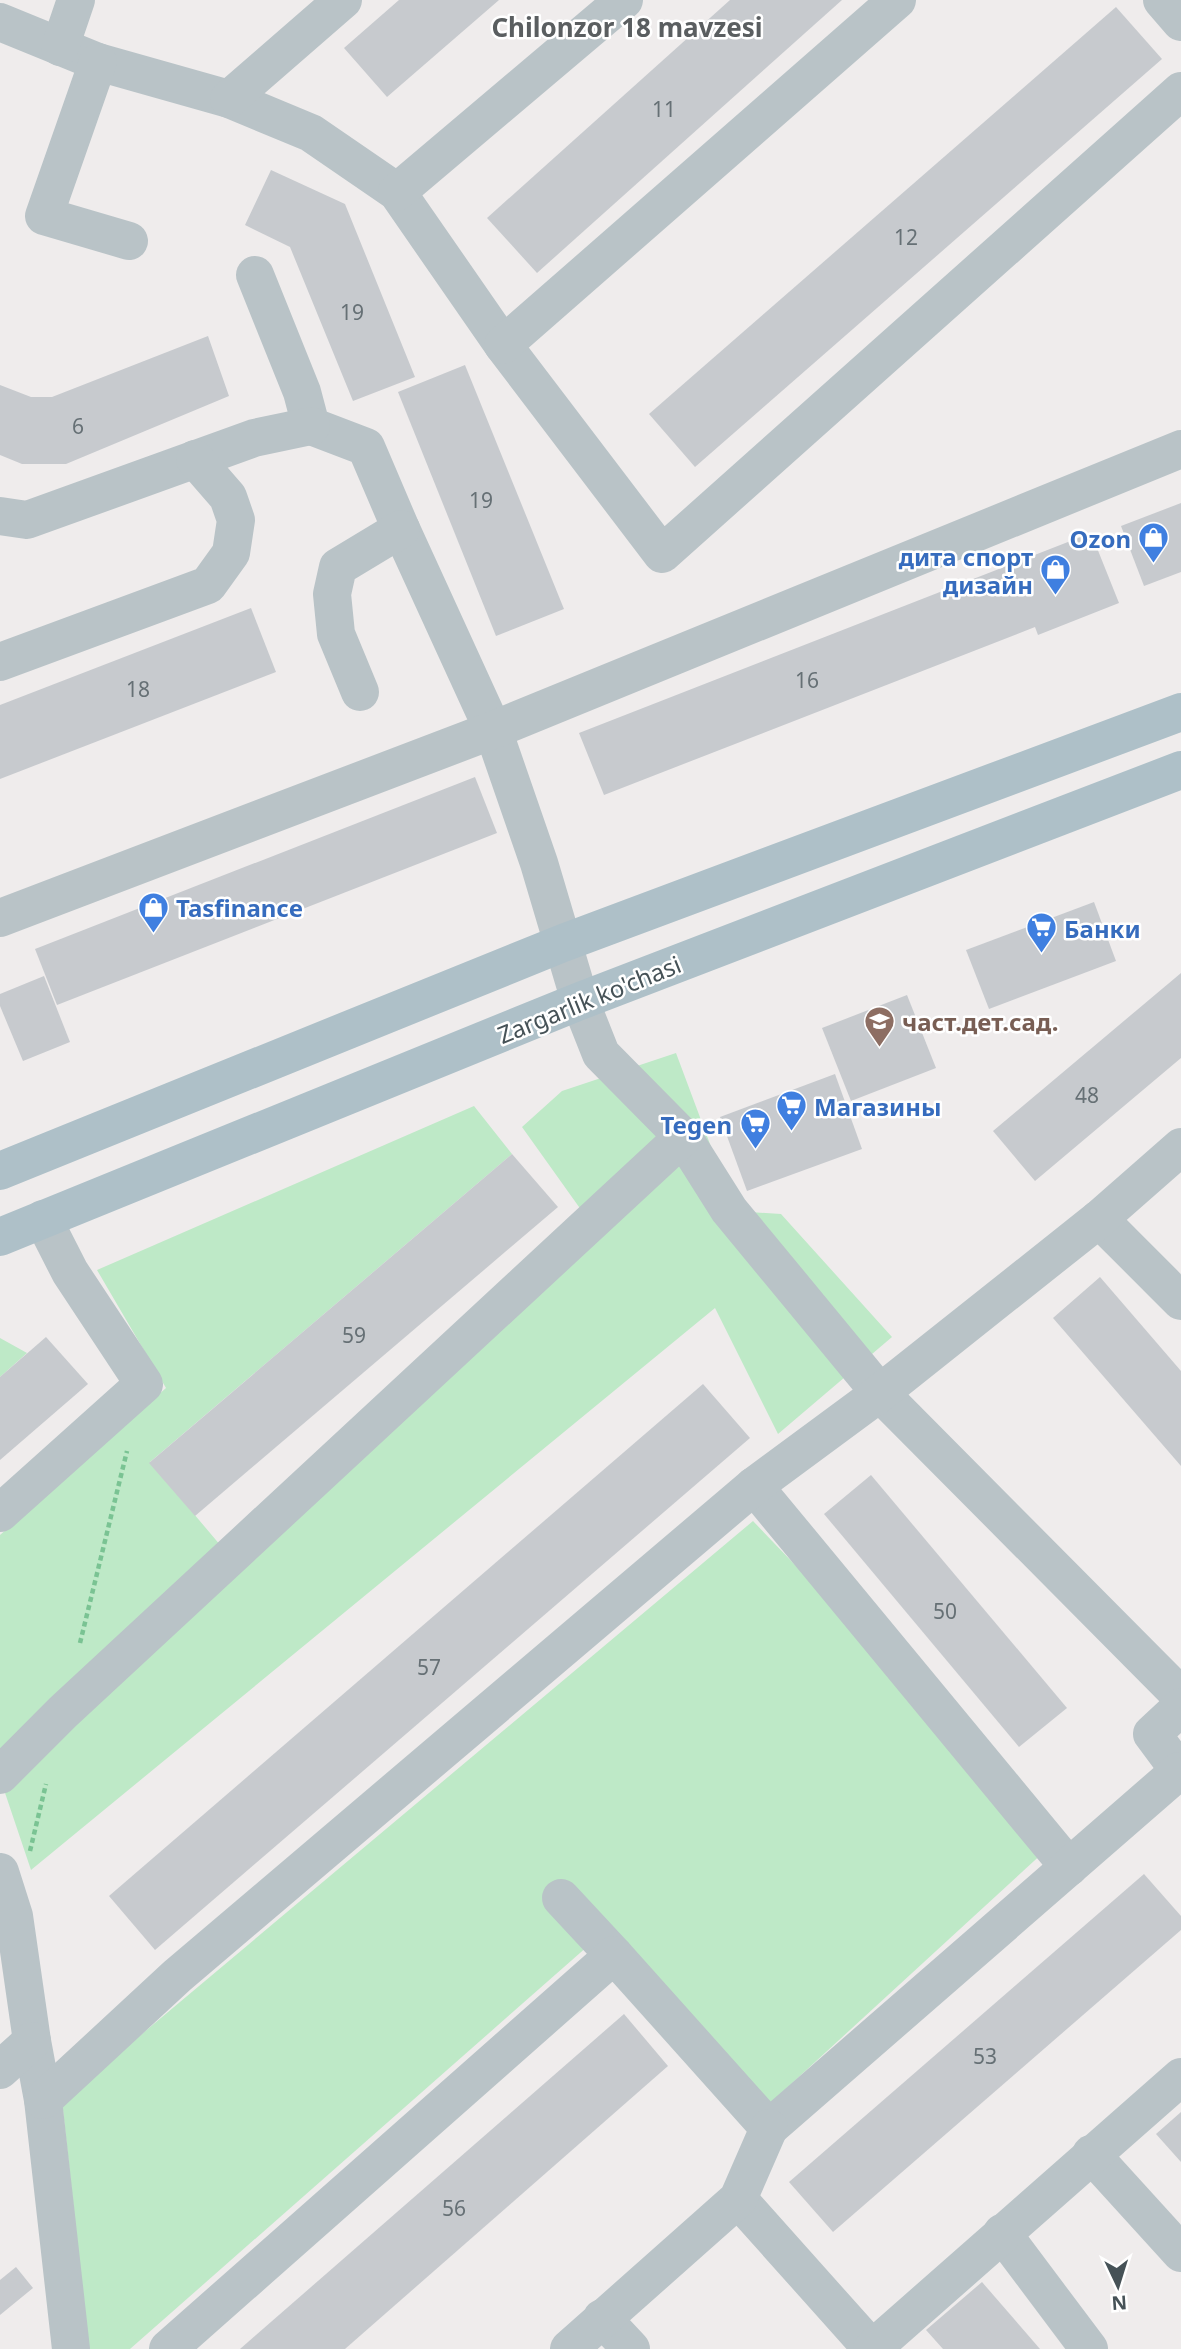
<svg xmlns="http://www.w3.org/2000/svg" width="1181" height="2349" font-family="'Noto Sans',sans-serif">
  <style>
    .green { fill: #bee9c7 }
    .building { fill: #c7cace }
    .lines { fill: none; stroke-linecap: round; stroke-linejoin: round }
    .path { stroke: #7ac393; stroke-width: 4.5; stroke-dasharray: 5 3.5; stroke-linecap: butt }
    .minor { stroke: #b9c3c7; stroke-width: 38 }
    .major { stroke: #aec0c8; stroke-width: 38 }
    .labels { text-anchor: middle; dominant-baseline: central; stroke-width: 5; stroke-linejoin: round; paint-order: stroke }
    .number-label { font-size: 21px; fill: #667075 }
    .shop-label { font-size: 24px; font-weight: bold; fill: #366cbe; stroke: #fff; text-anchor: end }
    .street-label { font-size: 24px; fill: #465257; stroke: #fff }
    .education-label { font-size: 24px; font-weight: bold; fill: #785e54; stroke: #fff; text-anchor: start }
    .neighbourhood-label { font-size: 26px; font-weight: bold; fill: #5a5e60; stroke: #fff }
  </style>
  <rect width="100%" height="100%" fill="#efecec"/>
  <g class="green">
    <polygon points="676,1053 735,1211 781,1214 892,1337 778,1434 715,1308 31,1870 0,1778 0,1535 166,1388 97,1270 474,1106 512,1154 150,1462 221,1546 594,1228 522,1127 562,1091"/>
    <polygon points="0,1338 27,1353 0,1377"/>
    <polygon points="753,1521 1058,1839 765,2108 605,1931 130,2349 89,2349 62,2101"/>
  </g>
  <g class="building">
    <polygon points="399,0 499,0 387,97 344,48"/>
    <polygon points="730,0 842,0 537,273 487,218"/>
    <polygon points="1116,7 1162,59 695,467 649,414"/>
    <polygon points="271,170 345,204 415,377 353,401 290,247 245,225"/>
    <polygon points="208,336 229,396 66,464 22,464 0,455 0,385 31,397 52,397"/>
    <polygon points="465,365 564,609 496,636 398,392"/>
    <polygon points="1181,503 1181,572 1144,586 1121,526"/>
    <polygon points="1091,533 1119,603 1038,635 1035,627 604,795 579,733"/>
    <polygon points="251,608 276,672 0,779 0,705"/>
    <polygon points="475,777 497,833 57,1005 35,949"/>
    <polygon points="1094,902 1116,961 989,1009 966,950"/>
    <polygon points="1181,973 1181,1058 1035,1181 993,1131"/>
    <polygon points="44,976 70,1042 23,1061 0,1006 0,994"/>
    <polygon points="907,995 936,1068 851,1101 822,1028"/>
    <polygon points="835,1074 862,1149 747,1191 720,1117"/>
    <polygon points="512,1154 558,1207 195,1516 149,1463"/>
    <polygon points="1100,1277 1181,1371 1181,1466 1053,1318"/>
    <polygon points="46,1337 88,1384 0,1460 0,1377"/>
    <polygon points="703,1384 750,1438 155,1950 109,1896"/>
    <polygon points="871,1475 1067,1708 1019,1747 824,1514"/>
    <polygon points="1144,1874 1181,1916 1181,1930 833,2232 789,2182"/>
    <polygon points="624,2014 668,2066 345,2349 240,2349"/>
    <polygon points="1181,2112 1181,2162 1156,2134"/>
    <polygon points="16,2267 33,2288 0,2315 0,2280"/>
    <polygon points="982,2282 1040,2349 943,2349 926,2330"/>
  </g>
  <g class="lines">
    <g class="path">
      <polyline points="80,1643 127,1451"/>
      <polyline points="30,1851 46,1784"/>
    </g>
    <g class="minor">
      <polyline points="1162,0 1181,22"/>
      <polyline points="0,22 98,62 229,99 311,133 397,192 503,345 662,554 1181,91"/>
      <polyline points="60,47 76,0"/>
      <polyline points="98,62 44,216 129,241"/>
      <polyline points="229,99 343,0"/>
      <polyline points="397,192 624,0"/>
      <polyline points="255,275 302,392 311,426 366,447 401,529 493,730 539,863 580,1001 601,1054 683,1137 729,1210 880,1393 1181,1696"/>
      <polyline points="503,345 897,0"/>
      <polyline points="0,516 27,520 254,438 311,426"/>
      <polyline points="0,662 208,585 231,553 236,520 228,497 195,459"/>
      <polyline points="360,692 336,634 332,594 338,567 401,529"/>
      <polyline points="0,918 493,730 1181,449"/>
      <polyline points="1099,1219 1181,1301"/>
      <polyline points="754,1486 1069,1867"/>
      <polyline points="0,1513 144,1384 70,1272 43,1219"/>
      <polyline points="1181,1707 1152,1734 1181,1773"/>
      <polyline points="0,1775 63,1712 683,1137"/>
      <polyline points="0,1872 14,1916 32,2041 43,2100 71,2349"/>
      <polyline points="561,1898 614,1955"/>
      <polyline points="0,2070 32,2041"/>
      <polyline points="43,2100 177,1976 754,1486 880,1393 1099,1219 1181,1147"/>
      <polyline points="1091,2154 1181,2253"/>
      <polyline points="738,2199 872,2349"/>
      <polyline points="1002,2233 1089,2349"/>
      <polyline points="602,2318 631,2349"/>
      <polyline points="168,2349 614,1955 769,2128 1179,1771"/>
      <polyline points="569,2349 738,2199 769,2128"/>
      <polyline points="872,2349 1181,2077"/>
    </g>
    <g class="major">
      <polyline points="0,1171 563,943 1181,712"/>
      <polyline points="0,1237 580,1001 1181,770"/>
    </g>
  </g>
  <defs>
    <symbol id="shop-pin" viewBox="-11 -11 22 30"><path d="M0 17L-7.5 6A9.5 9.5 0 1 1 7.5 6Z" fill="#3f7fe0" stroke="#fff"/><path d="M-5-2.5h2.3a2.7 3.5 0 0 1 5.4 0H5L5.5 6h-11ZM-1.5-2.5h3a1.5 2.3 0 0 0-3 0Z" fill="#fff"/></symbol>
    <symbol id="supermarket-pin" viewBox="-11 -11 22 30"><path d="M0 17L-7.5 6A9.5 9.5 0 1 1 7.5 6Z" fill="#3f7fe0" stroke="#fff"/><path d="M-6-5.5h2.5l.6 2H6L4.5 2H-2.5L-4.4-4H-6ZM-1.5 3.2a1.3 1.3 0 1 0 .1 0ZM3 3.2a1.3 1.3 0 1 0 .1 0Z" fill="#fff"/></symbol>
    <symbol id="school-pin" viewBox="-11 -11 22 30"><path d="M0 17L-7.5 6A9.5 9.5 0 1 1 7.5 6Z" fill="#8d6e63" stroke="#fff"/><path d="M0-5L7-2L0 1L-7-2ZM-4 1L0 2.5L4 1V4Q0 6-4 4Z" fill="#fff"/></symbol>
  </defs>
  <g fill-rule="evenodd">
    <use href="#shop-pin" x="1136" y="520" width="35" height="47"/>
    <use href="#shop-pin" x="1038" y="552" width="35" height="47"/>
    <use href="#shop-pin" x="136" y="890" width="35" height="47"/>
    <use href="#supermarket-pin" x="1024" y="910" width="35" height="47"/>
    <use href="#school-pin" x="862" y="1004" width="35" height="47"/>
    <use href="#supermarket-pin" x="774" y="1088" width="35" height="47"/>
    <use href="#supermarket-pin" x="738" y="1106" width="35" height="47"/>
  </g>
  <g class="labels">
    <g class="number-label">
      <text x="664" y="109">11</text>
      <text x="906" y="237">12</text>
      <text x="352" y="312">19</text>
      <text x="78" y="426">6</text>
      <text x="481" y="500">19</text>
      <text x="807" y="680">16</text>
      <text x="138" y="689">18</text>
      <text x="1087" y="1095">48</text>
      <text x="354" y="1335">59</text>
      <text x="945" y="1611">50</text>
      <text x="429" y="1667">57</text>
      <text x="985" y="2056">53</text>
      <text x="454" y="2208">56</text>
    </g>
    <g class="shop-label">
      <text x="1131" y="538">Ozon</text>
      <text x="1033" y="556">дита спорт<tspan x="1033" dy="28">дизайн</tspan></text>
      <text x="176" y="907" text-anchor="start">Tasfinance</text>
      <text x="1064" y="928" text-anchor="start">Банки</text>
      <text x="814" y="1106" text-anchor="start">Магазины</text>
      <text x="732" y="1124">Tegen</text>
    </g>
    <g class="street-label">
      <text transform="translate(589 999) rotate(-22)">Zargarlik ko'chasi</text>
    </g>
    <g class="education-label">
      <text x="902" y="1021">част.дет.сад.</text>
    </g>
    <g class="neighbourhood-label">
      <text x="627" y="27">Chilonzor 18 mavzesi</text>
    </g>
  </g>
  <g transform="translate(1118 2286) rotate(176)" stroke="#ffffff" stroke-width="5" paint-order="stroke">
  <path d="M0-5L12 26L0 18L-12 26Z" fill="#465257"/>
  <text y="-10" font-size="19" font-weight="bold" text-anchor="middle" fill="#465257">N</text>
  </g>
</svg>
